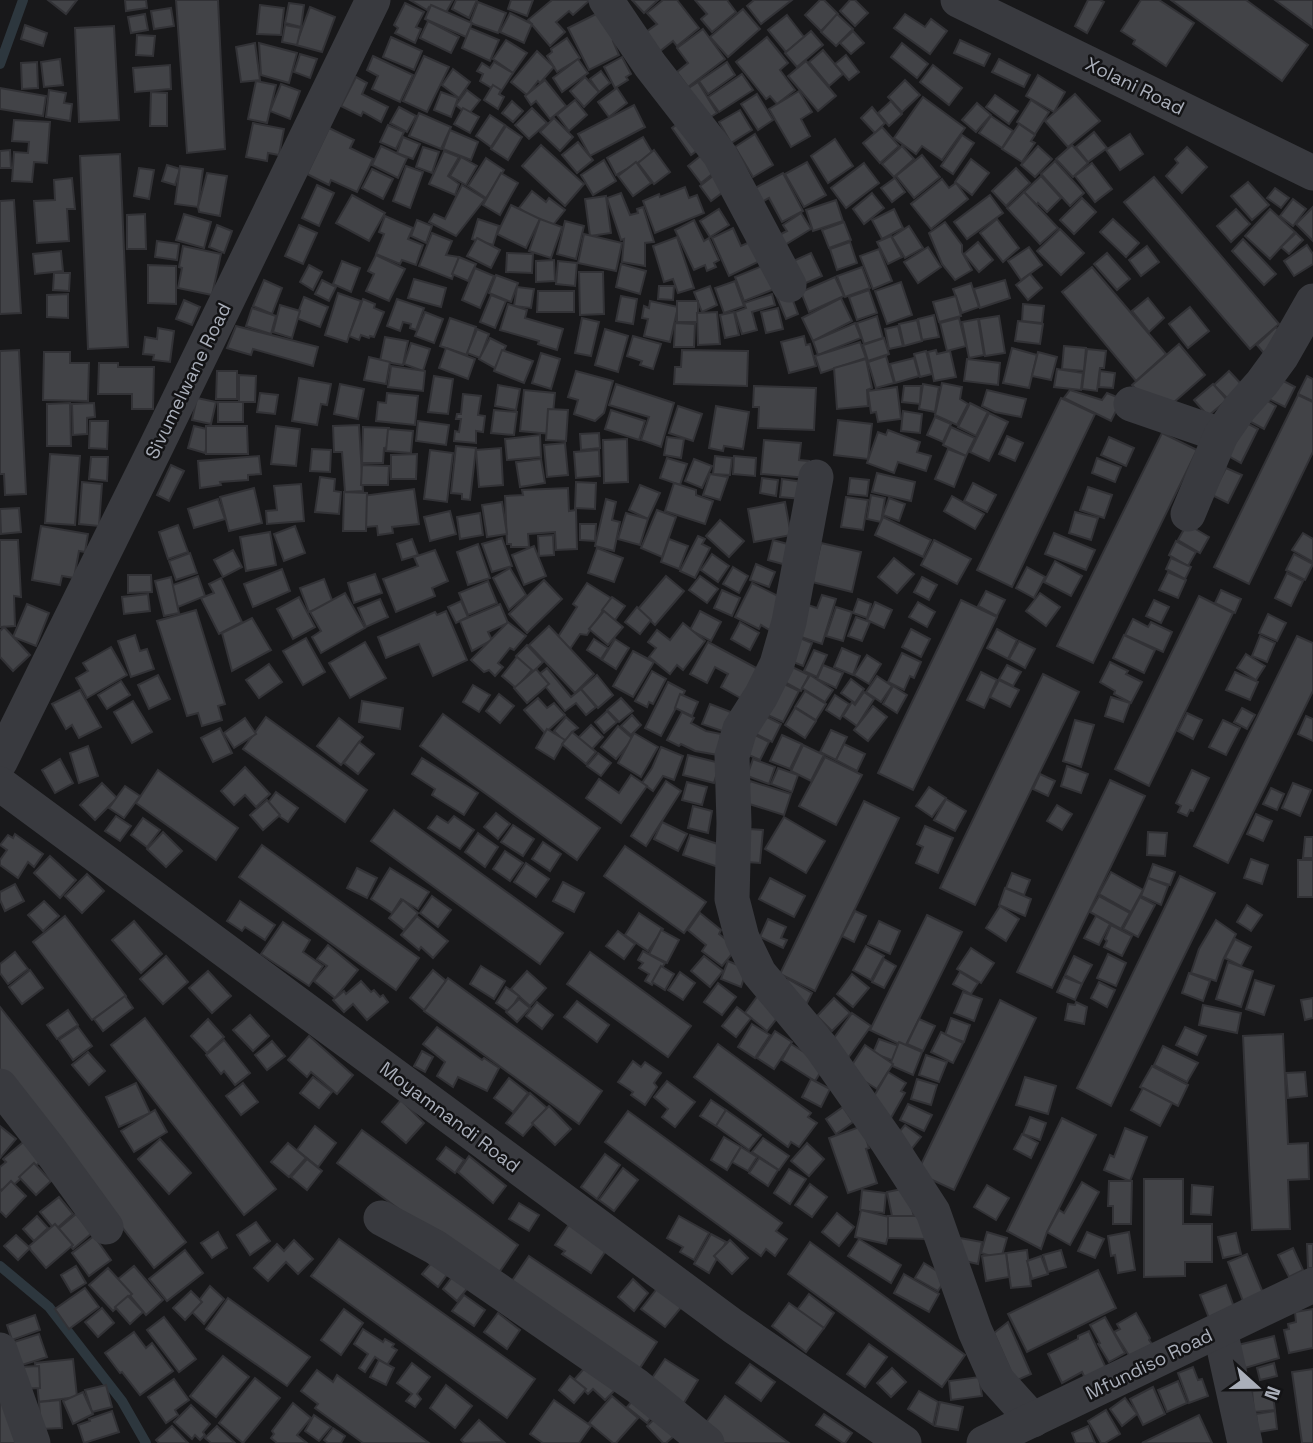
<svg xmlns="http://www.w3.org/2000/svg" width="1313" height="1443" font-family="'Space Grotesk',sans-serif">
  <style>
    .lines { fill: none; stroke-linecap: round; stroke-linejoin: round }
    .stream { stroke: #2d373e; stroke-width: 10 }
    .building { fill: #424347; stroke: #323236; stroke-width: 2 }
    .minor { stroke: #393a3f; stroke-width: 35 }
    .labels { text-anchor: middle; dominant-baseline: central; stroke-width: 5; stroke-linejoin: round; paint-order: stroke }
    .street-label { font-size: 19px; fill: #aaafba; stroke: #131315 }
  </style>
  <rect width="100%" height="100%" fill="#18181a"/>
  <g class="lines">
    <g class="stream">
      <polyline points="0,64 23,0"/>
      <polyline points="0,1266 49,1307 122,1401 146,1443"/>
    </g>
  </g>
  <g class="building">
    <polygon points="48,0 77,0 66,14"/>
    <polygon points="125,0 146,0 147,8 126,11"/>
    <polygon points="176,0 218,0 225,149 187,153"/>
    <polygon points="410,0 453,0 444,16 429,7 427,10"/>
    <polygon points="456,0 477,0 469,18 452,9"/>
    <polygon points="511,0 533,0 527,16 508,9"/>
    <polygon points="552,0 590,0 573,15 569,11 556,22 565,32 550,46 528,20"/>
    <polygon points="632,0 658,0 644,13"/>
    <polygon points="663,0 677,0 699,28 677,46 673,41 654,56 639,37 657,24 647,13"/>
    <polygon points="695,0 727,0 736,12 712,32 701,19 707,14"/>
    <polygon points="754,0 792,0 761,24 747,6"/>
    <polygon points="820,0 824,0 838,14 821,31 805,15"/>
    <polygon points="850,0 855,0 868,13 855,26 840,11"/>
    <polygon points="1088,0 1100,0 1104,2 1087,33 1075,26"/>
    <polygon points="1141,0 1159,0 1194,23 1166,66 1133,44 1135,40 1121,31"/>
    <polygon points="1171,0 1246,0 1308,45 1282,81"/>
    <polygon points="1275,0 1313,0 1313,28"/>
    <polygon points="478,2 506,13 498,33 470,23"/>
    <polygon points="289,3 304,5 301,27 285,23"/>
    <polygon points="405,3 424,12 416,27 421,29 415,43 395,33 398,28 394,25"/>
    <polygon points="260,5 284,8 281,35 257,34"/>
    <polygon points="431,5 472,23 466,37 425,19"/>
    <polygon points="310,7 335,17 322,52 296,45"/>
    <polygon points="171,8 174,26 154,29 151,11"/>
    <polygon points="743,9 760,29 728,57 710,37"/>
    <polygon points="510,13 532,24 524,43 500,32"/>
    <polygon points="598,13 618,39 613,41 619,55 589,70 568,28"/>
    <polygon points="145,14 148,30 131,33 128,17"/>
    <polygon points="837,14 853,29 836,46 821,32"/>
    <polygon points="905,14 925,27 931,19 947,31 930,54 894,28"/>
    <polygon points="787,15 804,37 786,52 768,30"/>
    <polygon points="428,21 459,37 451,53 420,38"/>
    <polygon points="25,25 47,33 43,46 21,39"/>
    <polygon points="285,25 301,28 297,45 282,42"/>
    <polygon points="114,26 119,120 79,122 75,28"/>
    <polygon points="470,28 499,40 490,61 462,48"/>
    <polygon points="703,29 725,59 688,87 677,72 688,63 677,48"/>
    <polygon points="811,31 823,45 797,67 785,53"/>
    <polygon points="853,31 864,43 851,54 840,43"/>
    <polygon points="137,35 155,36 153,56 136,55"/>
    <polygon points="391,37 422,51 414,70 383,57"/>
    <polygon points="767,37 788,63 780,70 795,90 777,104 770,96 766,99 736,62"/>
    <polygon points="567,38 580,58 557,72 547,56 552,52 551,49"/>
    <polygon points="506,40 527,53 513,73 493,59"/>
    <polygon points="960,40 990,54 984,66 954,53"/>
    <polygon points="255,43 260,80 241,82 236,47"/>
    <polygon points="259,43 297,53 289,83 261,75"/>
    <polygon points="902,43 928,64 917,78 891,57"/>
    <polygon points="823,50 843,74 829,86 809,62"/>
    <polygon points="537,51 554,67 540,83 538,81 527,95 511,82"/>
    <polygon points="300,54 317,59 310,78 294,72"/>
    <polygon points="846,55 859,72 849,80 835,64"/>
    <polygon points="373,56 413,75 400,102 372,89 378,76 367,70"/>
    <polygon points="424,56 449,67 427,112 403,101"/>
    <polygon points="622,57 631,74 626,77 628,80 615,88 604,67"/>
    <polygon points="60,59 63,85 44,87 41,62"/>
    <polygon points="578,59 588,73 562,92 553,78"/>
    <polygon points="999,59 1030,75 1024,87 992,72"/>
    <polygon points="806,61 836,96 818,111 788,76"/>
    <polygon points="37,62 38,88 22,89 21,63"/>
    <polygon points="494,62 513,73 500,93 480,81 483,74 477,71 482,63 490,68"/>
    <polygon points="727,62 735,75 708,94 699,81"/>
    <polygon points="170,65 171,89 135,92 133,68"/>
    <polygon points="933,65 962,88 949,105 920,82"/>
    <polygon points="453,69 470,82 459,98 442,85"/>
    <polygon points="601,71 610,83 599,92 590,79"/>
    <polygon points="742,74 753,90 719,112 708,97"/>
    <polygon points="1038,75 1065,92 1054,112 1026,96"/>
    <polygon points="356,77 367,83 362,94 388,107 381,122 363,112 361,116 341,106"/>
    <polygon points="585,77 599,92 584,107 570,91"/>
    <polygon points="545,80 566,106 550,119 536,101 531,105 525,96"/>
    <polygon points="905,80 920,95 902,112 888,97"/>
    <polygon points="256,81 276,85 267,123 248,119"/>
    <polygon points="698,82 717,113 704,121 684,91"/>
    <polygon points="281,84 300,91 290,119 270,111"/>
    <polygon points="493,85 501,90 499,94 504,97 498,109 484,100"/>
    <polygon points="0,88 46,96 43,116 0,109"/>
    <polygon points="617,88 627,103 609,117 598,102"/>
    <polygon points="49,90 66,93 64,103 72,104 70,121 46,117"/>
    <polygon points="467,90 480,100 468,115 456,105"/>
    <polygon points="799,91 812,112 801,119 810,136 791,147 769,109"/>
    <polygon points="151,92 167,93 167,126 150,126"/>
    <polygon points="441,92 458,98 451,117 434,110"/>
    <polygon points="757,94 773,120 758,130 741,104"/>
    <polygon points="1075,94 1100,121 1068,147 1045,121"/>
    <polygon points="995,95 1018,111 1009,124 986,107"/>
    <polygon points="923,97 965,128 942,160 922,146 916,154 894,138"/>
    <polygon points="575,100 587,115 569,131 557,115"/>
    <polygon points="1031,100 1049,112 1035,134 1017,122"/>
    <polygon points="512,101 523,111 513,122 502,113"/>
    <polygon points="891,101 902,114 889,126 878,113"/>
    <polygon points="977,103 991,115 976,132 962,120"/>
    <polygon points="634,105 645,127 590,156 578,134"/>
    <polygon points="399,107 416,116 407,132 390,123"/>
    <polygon points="872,107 885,123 875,133 861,118"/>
    <polygon points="463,108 479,117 470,133 454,124"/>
    <polygon points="532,108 547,123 529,139 515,125"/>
    <polygon points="740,110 752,130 731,143 719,122"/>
    <polygon points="419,113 451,127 441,149 409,136"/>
    <polygon points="490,115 505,125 491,147 476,136"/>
    <polygon points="991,116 1013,131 1002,148 979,133"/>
    <polygon points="554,118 573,137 560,151 540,132"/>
    <polygon points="14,120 50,122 47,163 34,162 32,182 12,181 14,152 28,153 29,142 12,141"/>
    <polygon points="683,120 702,147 691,155 672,128"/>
    <polygon points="253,123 284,129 279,155 268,153 267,161 246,157"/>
    <polygon points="1019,124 1035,135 1031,141 1035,143 1022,162 1002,149"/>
    <polygon points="388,125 404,132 396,149 380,142"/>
    <polygon points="506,126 522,137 508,160 491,149"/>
    <polygon points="882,127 899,146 880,163 863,143"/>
    <polygon points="329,128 354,140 350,148 373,159 357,192 331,180 329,185 307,174"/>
    <polygon points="450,130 478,142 471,160 443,149"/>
    <polygon points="1094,132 1107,148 1088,162 1076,147"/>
    <polygon points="755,134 773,165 753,177 735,147"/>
    <polygon points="1130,134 1143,154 1120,170 1106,150"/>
    <polygon points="962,135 974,143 953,174 941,166"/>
    <polygon points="403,137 420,144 413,159 397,153"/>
    <polygon points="643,137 653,154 616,175 607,158"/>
    <polygon points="835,139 853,166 828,183 811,156"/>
    <polygon points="578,142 593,160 577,173 562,155"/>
    <polygon points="541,145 584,184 565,206 522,166"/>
    <polygon points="1072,145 1088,163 1073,177 1056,159"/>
    <polygon points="381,146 407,158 398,178 372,165"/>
    <polygon points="902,146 914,159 894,177 882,164"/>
    <polygon points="1038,146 1052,159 1035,177 1021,165"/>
    <polygon points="423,147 439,152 432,173 416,167"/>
    <polygon points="1187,147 1207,167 1182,193 1166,176 1178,163 1175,159"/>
    <polygon points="10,150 11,168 0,168 0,151"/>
    <polygon points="654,150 670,172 654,184 638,163"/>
    <polygon points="708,150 721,167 701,183 688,166"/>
    <polygon points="444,151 459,157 448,176 459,184 455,195 429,184"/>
    <polygon points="120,154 128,347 88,349 80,156"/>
    <polygon points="922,155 940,177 914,198 896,176"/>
    <polygon points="461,157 477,166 466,185 450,176"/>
    <polygon points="486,158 504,170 486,198 468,186"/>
    <polygon points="971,159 989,173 972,195 955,182"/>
    <polygon points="604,160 616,181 593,195 581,175"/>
    <polygon points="1055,161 1084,193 1070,206 1041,174"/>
    <polygon points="636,162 651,183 633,196 618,176"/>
    <polygon points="807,162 826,195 804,207 785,174"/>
    <polygon points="864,163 879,183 846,208 831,188"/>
    <polygon points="1092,163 1112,189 1095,202 1075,176"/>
    <polygon points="167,165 180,169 175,185 162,181"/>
    <polygon points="180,166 203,169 198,207 175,204"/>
    <polygon points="406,166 423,172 410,208 393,201"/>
    <polygon points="139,168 154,170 149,199 134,196"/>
    <polygon points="1016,168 1030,183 1006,206 992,191"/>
    <polygon points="372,169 393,179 383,199 362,188"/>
    <polygon points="722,169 734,184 711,201 700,186"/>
    <polygon points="207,173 227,176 220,216 199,212 198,207"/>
    <polygon points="501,173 518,183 500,215 483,205"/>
    <polygon points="783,173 803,211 782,222 769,198 762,202 755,188"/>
    <polygon points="1041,176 1061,198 1047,212 1038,203 1037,205 1024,192"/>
    <polygon points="1154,177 1279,324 1250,349 1124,202"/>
    <polygon points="72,178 75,209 67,209 69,241 37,243 34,201 55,200 54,180"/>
    <polygon points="895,178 905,192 892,202 881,188"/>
    <polygon points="942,179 949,188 956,183 968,199 931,229 911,204"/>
    <polygon points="1248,182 1269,205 1252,220 1231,196"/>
    <polygon points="317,185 334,193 319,226 302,218"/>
    <polygon points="462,185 485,199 456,236 429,222 434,214 445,219"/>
    <polygon points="685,187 689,198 697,195 704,213 655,233 643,201 659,194 660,197"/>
    <polygon points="1275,188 1289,198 1281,208 1267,198"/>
    <polygon points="532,191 546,202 549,198 565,210 549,230 519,208"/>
    <polygon points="1024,192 1058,228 1040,244 1007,208"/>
    <polygon points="621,193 630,215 638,213 637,209 643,207 654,242 645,243 645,266 622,262 624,239 621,240 607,198"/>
    <polygon points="872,193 884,208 864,224 853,209"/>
    <polygon points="352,195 385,213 369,241 336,223"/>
    <polygon points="990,195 1003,213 967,239 954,222"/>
    <polygon points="606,196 611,233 590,236 585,199"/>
    <polygon points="1082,198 1096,212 1074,234 1060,220"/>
    <polygon points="1293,199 1306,209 1293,226 1280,216"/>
    <polygon points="14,200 21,313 0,314 0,201"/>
    <polygon points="836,200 843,221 813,231 806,210"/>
    <polygon points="511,205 540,219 526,248 497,234"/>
    <polygon points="1313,207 1313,241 1296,224"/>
    <polygon points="719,209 729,225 710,237 700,221"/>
    <polygon points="894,209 903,228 882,239 872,220"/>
    <polygon points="1236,209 1250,224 1231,242 1217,226"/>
    <polygon points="1270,209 1295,232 1270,259 1245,236"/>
    <polygon points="801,213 811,229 783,246 777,236 787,231 783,225"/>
    <polygon points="145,214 146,249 127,249 127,215"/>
    <polygon points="184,214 211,222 204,248 176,240"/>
    <polygon points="385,216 413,228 408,239 423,245 416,265 402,260 400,264 376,254 384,234 379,232"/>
    <polygon points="478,219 499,226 493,245 472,239"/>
    <polygon points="540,219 562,227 551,258 529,251"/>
    <polygon points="997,219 1019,248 1003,262 980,233"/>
    <polygon points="1113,219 1139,243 1126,257 1100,232"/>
    <polygon points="417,220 432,226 426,243 411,236"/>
    <polygon points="694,220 704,241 709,238 719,260 714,263 716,267 707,271 705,265 694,270 675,230"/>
    <polygon points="565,221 584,226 576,259 557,254"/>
    <polygon points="844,222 851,240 829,248 822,230"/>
    <polygon points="945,222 962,245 962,252 972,270 955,280 942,264 929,233"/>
    <polygon points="217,225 232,231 224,253 209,247"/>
    <polygon points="299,225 317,233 303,264 285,256"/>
    <polygon points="909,226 923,248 905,258 892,237"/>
    <polygon points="733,228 741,246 759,238 768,257 729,276 712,238"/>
    <polygon points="1060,229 1084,253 1061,275 1037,251"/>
    <polygon points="432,233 452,241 446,255 459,257 452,279 419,266"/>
    <polygon points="1296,233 1303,240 1289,254 1281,247"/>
    <polygon points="584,234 622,243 616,271 578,263"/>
    <polygon points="891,236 902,257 888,264 877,242"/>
    <polygon points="677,237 694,288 678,293 673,279 664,282 653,246"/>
    <polygon points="477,238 500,250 491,268 467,256"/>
    <polygon points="1243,239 1276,274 1264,285 1232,251"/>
    <polygon points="157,241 179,244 177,260 155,257"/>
    <polygon points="850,242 857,263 837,270 830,249"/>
    <polygon points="978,242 993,260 979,272 964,254"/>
    <polygon points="1307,245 1313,254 1313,264 1294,276 1284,261"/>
    <polygon points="183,246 221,254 212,295 178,288 182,268 179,267"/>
    <polygon points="1147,246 1159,262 1141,276 1129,260"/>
    <polygon points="928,247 941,267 918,283 904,262"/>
    <polygon points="1029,247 1042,265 1021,280 1008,261"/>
    <polygon points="879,249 892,281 873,289 860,256"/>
    <polygon points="61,251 63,271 35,274 33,254"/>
    <polygon points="507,253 533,254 532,273 506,272"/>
    <polygon points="811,253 822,276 799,286 789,263"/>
    <polygon points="1107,253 1130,279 1117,290 1094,264"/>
    <polygon points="376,255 405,269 389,301 366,291 374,274 368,271"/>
    <polygon points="459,257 476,264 468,281 452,274"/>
    <polygon points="554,260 555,281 536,282 536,261"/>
    <polygon points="342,261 360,268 351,292 333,284"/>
    <polygon points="558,261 577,263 575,286 556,284"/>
    <polygon points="772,262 782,286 744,301 735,277"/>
    <polygon points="621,264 646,271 640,294 616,287"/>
    <polygon points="148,265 176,266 176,304 148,303"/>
    <polygon points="309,265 322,272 313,290 300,282"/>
    <polygon points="862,267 870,288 845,297 837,276"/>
    <polygon points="1092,267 1166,354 1136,381 1062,292"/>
    <polygon points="475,268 494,276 480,308 462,300"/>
    <polygon points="579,272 603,272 604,314 580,315"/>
    <polygon points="54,273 70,273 69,291 53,290"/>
    <polygon points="1030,274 1042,288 1028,300 1016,285"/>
    <polygon points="496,275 518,283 511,302 489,293"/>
    <polygon points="835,277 844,296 809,312 801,292"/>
    <polygon points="414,279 446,288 441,307 408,298"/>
    <polygon points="264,280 282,288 272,314 253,306"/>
    <polygon points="322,280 336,287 329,301 315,294"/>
    <polygon points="1005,280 1010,298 980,308 974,289"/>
    <polygon points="735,281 744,306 724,313 715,288"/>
    <polygon points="901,282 912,315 887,324 875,291"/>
    <polygon points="971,283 979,307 962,313 953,289"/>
    <polygon points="659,286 674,286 673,300 658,299"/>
    <polygon points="710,286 717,305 702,312 694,292"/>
    <polygon points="517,287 534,289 531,308 514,306"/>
    <polygon points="789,290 798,314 786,319 776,295"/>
    <polygon points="869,290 877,313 857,320 849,297"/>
    <polygon points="538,291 574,291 574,312 537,312"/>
    <polygon points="338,293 361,301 347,342 325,335"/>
    <polygon points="68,294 68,318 47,317 47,295"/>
    <polygon points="772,294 775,305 752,312 757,330 742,334 735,312 746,308 744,303"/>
    <polygon points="491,295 506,301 495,328 480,322"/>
    <polygon points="621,296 637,299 633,324 616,321"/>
    <polygon points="956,296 961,316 939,322 933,302"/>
    <polygon points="304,297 328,307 320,327 296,318"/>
    <polygon points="841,298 852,321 813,341 802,318"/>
    <polygon points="1148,298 1164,318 1149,332 1132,311"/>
    <polygon points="363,299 375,304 374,308 384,312 374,337 370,336 369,338 361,335 359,340 349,336"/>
    <polygon points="397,299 424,308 416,330 410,328 411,324 403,322 400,331 387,326"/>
    <polygon points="184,300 200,307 192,325 176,319"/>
    <polygon points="650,301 678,307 670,342 644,336 648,319 642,318 644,306 649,308"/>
    <rect x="677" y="301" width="21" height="21"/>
    <polygon points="508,304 527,310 525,318 563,329 557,350 538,344 539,341 500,330"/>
    <polygon points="1023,304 1044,306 1042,323 1022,321"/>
    <polygon points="280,305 300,311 292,338 273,332"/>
    <polygon points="1190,307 1209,331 1188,348 1169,324"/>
    <polygon points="252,308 276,316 271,334 246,326"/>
    <polygon points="778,308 783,329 766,333 761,312"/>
    <polygon points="425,312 443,319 434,343 415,336"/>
    <polygon points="717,312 720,344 698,345 697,313"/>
    <polygon points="734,312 739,335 725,338 720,315"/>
    <polygon points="934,315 939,337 922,340 918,319"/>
    <polygon points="877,316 883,338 864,344 857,323"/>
    <polygon points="999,316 1005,353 985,356 979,319"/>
    <polygon points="450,318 476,327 467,355 440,346"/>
    <polygon points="582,318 599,322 591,356 575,353"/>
    <polygon points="959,318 966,346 947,351 940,323"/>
    <polygon points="978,319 984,355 969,358 962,322"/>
    <polygon points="917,320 922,341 904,346 899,324"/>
    <polygon points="1018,321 1043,324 1040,344 1015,341"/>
    <polygon points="675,323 695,324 694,347 674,347"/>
    <polygon points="855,323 861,338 818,355 813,341"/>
    <polygon points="236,326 318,347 313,366 253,349 251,355 227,348"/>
    <polygon points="898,326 903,346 889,349 885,329"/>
    <polygon points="1276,327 1288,340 1268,358 1257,345"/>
    <polygon points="158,328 174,331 170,362 153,360 154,355 143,354 145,337 157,339"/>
    <polygon points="477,329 489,334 480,358 467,353"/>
    <polygon points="605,329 628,336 618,372 595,365"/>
    <polygon points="633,336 661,344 653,369 640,365 642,361 627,356"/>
    <polygon points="804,336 806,345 810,344 816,366 789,373 781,342"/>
    <polygon points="385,337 408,341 403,365 380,361"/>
    <polygon points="490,338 506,346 495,368 479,359"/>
    <polygon points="884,338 889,354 868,361 863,345"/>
    <polygon points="860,342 866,358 821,373 815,356"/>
    <polygon points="411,343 430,349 423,371 404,364"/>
    <polygon points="1179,344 1205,375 1165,410 1145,399 1132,385"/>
    <polygon points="1064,346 1086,348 1084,371 1062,369"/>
    <polygon points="446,348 475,359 468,379 439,368"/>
    <polygon points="1012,348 1037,355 1029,388 1003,383"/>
    <polygon points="1087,349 1106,351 1104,368 1100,368 1097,391 1082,389"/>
    <polygon points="19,350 26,494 5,495 4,474 0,474 0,351"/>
    <polygon points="502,350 533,361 524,383 494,371"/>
    <polygon points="682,350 748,351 747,386 674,384 675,367 681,367"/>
    <polygon points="936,350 937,354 950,351 956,377 934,381 928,352"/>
    <polygon points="926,351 932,374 920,377 914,354"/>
    <polygon points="44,352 70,352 70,363 89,363 88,401 43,400"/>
    <polygon points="1038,352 1057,357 1051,380 1032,376"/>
    <polygon points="541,353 560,359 551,389 532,383"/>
    <polygon points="886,356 894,383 876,388 868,362"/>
    <polygon points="369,357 390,362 386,384 364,380"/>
    <polygon points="914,358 919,376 895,383 890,364"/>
    <polygon points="866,359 872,388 867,390 868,406 837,409 834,368"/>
    <polygon points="967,359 1000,363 998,385 964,381"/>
    <polygon points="99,363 118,363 118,367 154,367 153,409 132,409 132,394 98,394"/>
    <polygon points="391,366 425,371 423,391 388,387"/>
    <polygon points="1057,369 1083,373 1081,390 1054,387"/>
    <polygon points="217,371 237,371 237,399 216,399"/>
    <polygon points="576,371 613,381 604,413 595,421 574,414 578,400 568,397"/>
    <polygon points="1100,371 1115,373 1113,388 1099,387"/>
    <polygon points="1229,371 1243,386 1228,399 1214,385"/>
    <polygon points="239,375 256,376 255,402 239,402"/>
    <polygon points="434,376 453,379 448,414 428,412"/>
    <polygon points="1307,376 1313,379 1313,401 1298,394"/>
    <polygon points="1276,377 1295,387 1285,407 1265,397"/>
    <polygon points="299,378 331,384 327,405 321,404 317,425 292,421"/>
    <polygon points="942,383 962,387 960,399 968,404 957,425 935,415"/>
    <polygon points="340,384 364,389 358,419 334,414"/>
    <polygon points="616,384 674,403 661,447 641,440 649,417 609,405"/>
    <polygon points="923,384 939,387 935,412 919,409"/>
    <polygon points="1213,384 1227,400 1208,416 1194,400"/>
    <polygon points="498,385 520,389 516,410 495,406"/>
    <polygon points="754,386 816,388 814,430 758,428 759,407 753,407"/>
    <polygon points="904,386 921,386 920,404 902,402"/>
    <polygon points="897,387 901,419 878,422 876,412 871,413 868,391"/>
    <polygon points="524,390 555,393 551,434 520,431"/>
    <polygon points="987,390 1026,399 1021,417 995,412 982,406"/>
    <polygon points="1070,390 1102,400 1107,393 1122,399 1111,421 1064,398"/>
    <polygon points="260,393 278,395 275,414 257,412"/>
    <polygon points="387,393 418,396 415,425 376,421 378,402 386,403"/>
    <polygon points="463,394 481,396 478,415 485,416 483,432 476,431 476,443 454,441 455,431 459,432 461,419 456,419 457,414 461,414"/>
    <polygon points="1298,395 1313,402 1313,452 1249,584 1214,567"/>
    <polygon points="1261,397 1276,406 1264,429 1249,421"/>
    <polygon points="197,398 216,402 211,424 192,420"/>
    <polygon points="1061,398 1095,414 1012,587 977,570"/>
    <rect x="218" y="402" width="25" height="20"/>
    <polygon points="70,403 71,446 47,446 47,404"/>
    <polygon points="94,403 95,417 87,418 87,434 73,435 72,404"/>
    <polygon points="970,403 988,412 976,436 958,427"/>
    <polygon points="678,406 702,414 693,441 669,433"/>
    <polygon points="716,406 749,412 743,449 724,446 723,451 709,448"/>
    <polygon points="548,409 568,410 566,441 546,440"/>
    <polygon points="494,410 517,412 514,435 491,433"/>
    <polygon points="611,410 645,421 639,440 605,429"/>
    <polygon points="903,411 922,414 920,433 901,431"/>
    <polygon points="989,413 1008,422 989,461 970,452"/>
    <polygon points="935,417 951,424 943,442 927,435"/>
    <polygon points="838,420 872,424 868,459 834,455"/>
    <polygon points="90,421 108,421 107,449 89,448"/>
    <polygon points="418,421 449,425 446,445 416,441"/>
    <polygon points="1243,421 1258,429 1241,463 1225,454"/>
    <polygon points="359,425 363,491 345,492 342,452 334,452 333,426"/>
    <polygon points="194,426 211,430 205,453 188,448"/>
    <polygon points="206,426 247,426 248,454 206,454"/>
    <polygon points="276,426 300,429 296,466 271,464"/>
    <polygon points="363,427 389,428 388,447 384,448 383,463 362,463"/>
    <polygon points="951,427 975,438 966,456 943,445"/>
    <polygon points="388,429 413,431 411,453 386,451"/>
    <polygon points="888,430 920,442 917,452 931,456 926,471 898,462 894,473 867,463 878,432 886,435"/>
    <polygon points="599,433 600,448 581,450 580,434"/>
    <polygon points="1162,433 1197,450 1093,663 1057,646"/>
    <polygon points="540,435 541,457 507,460 505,439"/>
    <polygon points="1007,436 1023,443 1015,461 999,454"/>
    <polygon points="667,437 684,439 681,458 664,455"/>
    <polygon points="1109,437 1134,448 1126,466 1101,455"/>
    <polygon points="627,439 628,482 604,483 603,440"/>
    <polygon points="764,440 801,443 799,460 809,461 807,478 761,474"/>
    <polygon points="565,443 568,475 547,477 544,445"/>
    <polygon points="456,446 476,448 470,500 462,499 462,494 451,493"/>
    <polygon points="501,448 503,485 479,487 476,450"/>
    <polygon points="312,449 331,450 330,472 310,471"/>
    <polygon points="948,449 966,456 954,487 935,479"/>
    <polygon points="430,450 453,453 447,502 424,499"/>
    <polygon points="599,450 600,476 576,478 574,452"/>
    <polygon points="50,454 80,456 75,525 45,523"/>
    <polygon points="417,454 416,479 391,479 391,455"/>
    <polygon points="259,456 261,474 248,475 248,480 220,482 221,485 200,488 198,461"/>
    <polygon points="715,456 732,458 730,475 713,474"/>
    <polygon points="734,456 756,458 755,476 733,474"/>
    <polygon points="91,457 108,457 107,481 89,479"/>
    <polygon points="667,458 687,464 680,485 660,478"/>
    <polygon points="1097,458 1121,467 1115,482 1092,473"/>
    <polygon points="541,459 545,483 520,487 516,462"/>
    <polygon points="694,459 712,466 702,488 685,481"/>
    <polygon points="171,465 184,471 169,501 157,495"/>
    <polygon points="362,465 389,466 388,485 361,485"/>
    <polygon points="1226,468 1242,475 1228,503 1212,495"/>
    <polygon points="877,473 915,482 911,501 872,492"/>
    <polygon points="710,474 728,477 720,500 703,495"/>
    <polygon points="320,477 335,479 334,491 341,492 339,514 315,512"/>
    <polygon points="762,478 778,480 776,496 760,493"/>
    <polygon points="850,478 869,480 867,496 848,494"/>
    <polygon points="782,479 804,482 802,499 780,497"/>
    <polygon points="82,482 102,484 99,526 79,524"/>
    <polygon points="576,482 596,483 595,509 575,508"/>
    <polygon points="674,483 696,490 696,495 713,501 705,524 665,511"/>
    <polygon points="973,483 996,495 987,512 964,501"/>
    <polygon points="301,484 304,521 267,524 266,511 277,510 274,486"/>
    <polygon points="640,485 660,493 648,519 629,510"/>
    <polygon points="1088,487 1112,495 1104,518 1080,510"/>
    <polygon points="254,488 262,523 229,531 220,497"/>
    <polygon points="568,488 569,511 576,510 577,549 556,550 555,532 528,534 529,547 511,547 511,544 507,544 505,496 523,495 522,490"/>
    <polygon points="414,489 419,524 392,527 393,533 378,535 377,526 366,527 362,496"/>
    <polygon points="344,492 367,493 366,531 343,531"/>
    <polygon points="871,495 885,498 881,522 867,519"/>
    <polygon points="952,496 984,514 975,529 944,511"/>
    <polygon points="846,497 868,500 863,530 841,527"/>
    <polygon points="889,498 905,504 899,521 883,515"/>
    <polygon points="218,499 225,519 194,528 188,509"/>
    <polygon points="606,499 616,502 612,520 620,522 614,551 595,546"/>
    <polygon points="502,502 507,534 487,537 482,505"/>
    <polygon points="785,502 791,535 754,542 748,509"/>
    <polygon points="19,508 21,532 1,534 0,509"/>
    <polygon points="657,510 676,517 662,557 641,548"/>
    <polygon points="450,511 456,534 430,541 424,517"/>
    <polygon points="1075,512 1098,518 1091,540 1069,533"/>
    <polygon points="480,513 483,535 460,539 457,517"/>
    <polygon points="626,513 648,519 640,545 618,539"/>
    <polygon points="883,517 931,540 923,557 875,535"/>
    <polygon points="720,520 744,541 729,557 706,536"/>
    <polygon points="580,524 596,524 595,541 580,540"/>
    <polygon points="1187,524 1209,537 1200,553 1178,540"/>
    <polygon points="178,525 188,552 168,559 159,532"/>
    <polygon points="41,526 88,534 85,552 79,551 74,578 62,576 60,585 32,580"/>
    <polygon points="295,526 305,553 284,561 274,534"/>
    <polygon points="270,532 276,565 246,571 240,537"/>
    <polygon points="1054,533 1095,550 1086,570 1045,554"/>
    <polygon points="1303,533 1313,539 1313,562 1292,550"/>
    <polygon points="553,535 554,555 539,556 538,536"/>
    <polygon points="698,536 705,539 702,544 710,548 695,578 680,571"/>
    <polygon points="502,538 512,566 492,572 482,544"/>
    <polygon points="412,539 418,555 402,560 397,544"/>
    <polygon points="669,539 688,546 679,569 661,562"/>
    <polygon points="0,540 18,540 21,597 14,596 15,626 0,627"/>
    <polygon points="773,540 795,546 790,566 768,560"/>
    <polygon points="934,540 971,559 957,584 921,565"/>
    <polygon points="1176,541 1196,552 1188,566 1169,555"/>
    <polygon points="821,543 861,552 852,592 812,582"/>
    <polygon points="478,544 490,578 468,585 457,552"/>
    <polygon points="534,546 546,576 524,585 512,555"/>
    <polygon points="597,548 623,558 614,582 588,573"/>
    <polygon points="233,550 242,567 223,577 214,560"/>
    <polygon points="435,550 448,581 432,588 435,596 396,612 383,579 418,566 414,557"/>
    <polygon points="190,553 197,573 176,580 169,561"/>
    <polygon points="712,554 729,566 718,582 701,570"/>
    <polygon points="1294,554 1313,564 1305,580 1286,570"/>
    <polygon points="894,558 914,574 897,593 878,577"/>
    <polygon points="1171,558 1191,567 1185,579 1166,569"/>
    <polygon points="1055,561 1082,576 1071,596 1044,582"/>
    <polygon points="756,564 775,572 769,587 750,580"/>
    <polygon points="733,567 748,576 739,593 723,584"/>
    <polygon points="1027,567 1045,577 1034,598 1016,588"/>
    <polygon points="510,568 526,595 509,610 493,578"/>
    <polygon points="282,569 290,591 253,607 244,584"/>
    <polygon points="1168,572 1186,580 1178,598 1159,590"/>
    <polygon points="1287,573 1303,581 1291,606 1275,598"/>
    <polygon points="375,574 382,593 354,603 348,583"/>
    <polygon points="128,575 151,575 152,592 128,593"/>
    <polygon points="198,576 205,596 178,607 170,586"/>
    <polygon points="666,576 684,591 655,625 638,609"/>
    <polygon points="700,576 718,589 707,603 689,590"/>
    <polygon points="171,577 179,613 164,616 155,581"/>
    <polygon points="922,577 937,585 929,600 914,592"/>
    <polygon points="221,578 242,622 219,634 201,598 214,593 209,584"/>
    <polygon points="324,579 333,603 309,612 300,588"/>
    <polygon points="544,580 562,599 527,633 509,614"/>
    <polygon points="488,581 497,603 468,615 459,593"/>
    <polygon points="587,583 611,598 587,635 580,634 570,649 556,640 577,607 573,604"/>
    <polygon points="752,583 788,601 773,632 761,625 759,629 735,617"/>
    <polygon points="722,590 740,598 732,616 714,608"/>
    <polygon points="1221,590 1241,599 1235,613 1215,603"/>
    <polygon points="986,591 1005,600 997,616 978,606"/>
    <polygon points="345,593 365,628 321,653 312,637 321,631 310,612"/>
    <polygon points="1040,593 1060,607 1046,626 1026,611"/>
    <polygon points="148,594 150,611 124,614 122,597"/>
    <polygon points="822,595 836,599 822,644 798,636 808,605 817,608"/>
    <polygon points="1199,596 1233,613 1149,786 1115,769"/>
    <polygon points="299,597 315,627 293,639 277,609"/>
    <polygon points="612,597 625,606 615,620 602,610"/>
    <polygon points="380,599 388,617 366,627 358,608"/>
    <polygon points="858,599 871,604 867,618 853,613"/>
    <polygon points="961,600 997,617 913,790 878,773"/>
    <polygon points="1154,600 1169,607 1161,623 1146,616"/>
    <polygon points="461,601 468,617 456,623 448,607"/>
    <polygon points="875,602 892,610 884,628 867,620"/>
    <polygon points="918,602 935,612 927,627 909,617"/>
    <polygon points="27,604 49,613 36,646 13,637"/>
    <polygon points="500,604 508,623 488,632 492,640 472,651 460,621"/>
    <polygon points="637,607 651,620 640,634 625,622"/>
    <polygon points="836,607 852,612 843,641 826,636"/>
    <polygon points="196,610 225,704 218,706 222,720 202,726 198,713 187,716 157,621"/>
    <polygon points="446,611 467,660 433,676 419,644 386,658 378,637 435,612 437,615"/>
    <polygon points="604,611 623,627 608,645 589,629"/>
    <polygon points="700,611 721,622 711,641 690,630"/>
    <polygon points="1268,614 1286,623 1277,641 1259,633"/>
    <polygon points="856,617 870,622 862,641 848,636"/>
    <polygon points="252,618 271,650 232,671 222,633"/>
    <polygon points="1133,619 1148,627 1151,622 1172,632 1163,652 1125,635"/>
    <polygon points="508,622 526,636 514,650 510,648 498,663 503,667 495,676 489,670 484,672 471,660"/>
    <polygon points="740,622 759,633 750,650 731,639"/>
    <polygon points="683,623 705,641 683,670 677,665 670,674 649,657 656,648 648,642 657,630 670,640"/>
    <polygon points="549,626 594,674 575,693 529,645"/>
    <polygon points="4,627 30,655 13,671 0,657 0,631"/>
    <polygon points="911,629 930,639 921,657 902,647"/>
    <polygon points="997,629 1017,640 1008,659 987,648"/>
    <polygon points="790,634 812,643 803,666 781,657"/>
    <polygon points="135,635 140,651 147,649 154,669 131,677 118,641"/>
    <polygon points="1124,635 1155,650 1144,673 1113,658"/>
    <polygon points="1260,636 1275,643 1267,662 1252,656"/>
    <polygon points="1297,636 1313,643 1313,691 1228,863 1194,846"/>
    <polygon points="306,638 325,672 303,685 283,651"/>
    <polygon points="594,639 608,648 601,659 587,650"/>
    <polygon points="615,639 629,648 616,669 602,660"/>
    <polygon points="1019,641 1035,649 1025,668 1009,659"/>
    <polygon points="365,642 386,678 350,698 329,663"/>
    <polygon points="708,642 760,670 744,700 721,687 728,674 715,667 707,683 690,674"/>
    <polygon points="527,645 543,662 532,673 516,656"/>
    <polygon points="111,647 127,675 87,698 76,678 88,671 83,663"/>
    <polygon points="842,648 860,656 853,675 834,667"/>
    <polygon points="814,650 827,655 817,677 804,671"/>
    <polygon points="633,651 654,662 633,697 613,686"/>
    <polygon points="902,653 921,662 914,678 910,676 904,690 888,682"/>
    <polygon points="1246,654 1265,666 1256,680 1237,668"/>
    <polygon points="867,655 881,664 869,684 854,675"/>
    <polygon points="517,657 532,670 516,688 502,676"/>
    <polygon points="1110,662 1128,671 1126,674 1142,682 1131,703 1114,694 1115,691 1100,682"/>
    <polygon points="269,664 282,682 259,698 246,680"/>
    <polygon points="786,664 809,675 801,691 779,679"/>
    <polygon points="823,665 843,673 836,688 817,679"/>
    <polygon points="1007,665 1021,672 1013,686 999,679"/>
    <polygon points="547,668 571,697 581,689 596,707 586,715 576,703 565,711 537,676"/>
    <polygon points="536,669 549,684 527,703 514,688"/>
    <polygon points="652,671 666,679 653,704 649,702 647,707 635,701"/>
    <polygon points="981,672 997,680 984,708 967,700"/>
    <polygon points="1235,672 1258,682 1250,700 1226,690"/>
    <polygon points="1043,674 1079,692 975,905 940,888"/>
    <polygon points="158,675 170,699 149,709 138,685"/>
    <polygon points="597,675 613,695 598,708 581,689"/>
    <polygon points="810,675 833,690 825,702 802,688"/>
    <polygon points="877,676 892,686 881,702 866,692"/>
    <polygon points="851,679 864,689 855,703 841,693"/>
    <polygon points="999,680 1019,690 1010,707 990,697"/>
    <polygon points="121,681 130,695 107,709 98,695"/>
    <polygon points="778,681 799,691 783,722 763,713"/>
    <polygon points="668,682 685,691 661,736 645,728"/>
    <polygon points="473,685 490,695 479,712 463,702"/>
    <polygon points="893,686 907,695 897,713 883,704"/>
    <polygon points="80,690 101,727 79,738 72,725 66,729 52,704"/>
    <polygon points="805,691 826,704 816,720 795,707"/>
    <polygon points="864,692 874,699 857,726 843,716 852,702 855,705"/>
    <polygon points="499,694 514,706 500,723 486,711"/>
    <polygon points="680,694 698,702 692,716 675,708"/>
    <polygon points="835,695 849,704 840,719 826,710"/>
    <polygon points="1111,697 1130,703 1123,722 1105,716"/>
    <polygon points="538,698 547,708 554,703 565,715 545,733 524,710"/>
    <polygon points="621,698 633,711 619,722 607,710"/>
    <polygon points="133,701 152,732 132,743 114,712"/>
    <polygon points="362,701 403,708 400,729 359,722"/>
    <polygon points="710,704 736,714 728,733 702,724"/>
    <polygon points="873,706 887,717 868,741 854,730"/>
    <polygon points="795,708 816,721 805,738 785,725"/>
    <polygon points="1242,708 1255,715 1247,729 1234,722"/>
    <polygon points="607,711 617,722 604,733 595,722"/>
    <polygon points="682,712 694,718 691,723 706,731 721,734 718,755 695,751 681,744 679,746 667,740"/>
    <polygon points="1187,713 1202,720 1193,739 1178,731"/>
    <polygon points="443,714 600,828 577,860 420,746"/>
    <polygon points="632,715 641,725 631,735 621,726"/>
    <polygon points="763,715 781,724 772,742 754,733"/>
    <polygon points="1306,716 1313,719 1313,741 1298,734"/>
    <polygon points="266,717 367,790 345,822 243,749"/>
    <polygon points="566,717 578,728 572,732 565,742 554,731"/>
    <polygon points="245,718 256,734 234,748 224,733"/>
    <polygon points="339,718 363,737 341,765 317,746"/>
    <polygon points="1075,720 1094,725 1081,767 1063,761"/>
    <polygon points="1223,720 1240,728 1226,755 1209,747"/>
    <polygon points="591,725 603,737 591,750 578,738"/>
    <polygon points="618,726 633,739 616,759 601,747"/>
    <polygon points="220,728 232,753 213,762 201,738"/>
    <polygon points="547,729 565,740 554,759 536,748"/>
    <polygon points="831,730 847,737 836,760 820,752"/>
    <polygon points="572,732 596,752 586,764 562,744"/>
    <polygon points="634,733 658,747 641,777 618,763"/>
    <polygon points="751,733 769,742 760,760 742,752"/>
    <polygon points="782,735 802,744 790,769 770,761"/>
    <polygon points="359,742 374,754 358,774 344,763"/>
    <polygon points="844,744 865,754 857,771 836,760"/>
    <polygon points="803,745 824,755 811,781 791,771"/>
    <polygon points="88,746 98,776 79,783 70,753"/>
    <polygon points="661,747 683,756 674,780 663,776 653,791 642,783 652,768"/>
    <polygon points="598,753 611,763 601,776 587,766"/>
    <polygon points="688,755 720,763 714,783 683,775"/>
    <polygon points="825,757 862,775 836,825 799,806"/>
    <polygon points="422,758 478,793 464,815 432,795 435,789 412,774"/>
    <polygon points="60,759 73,783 55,793 42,770"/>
    <polygon points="753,759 775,767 769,784 747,776"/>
    <polygon points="1067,766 1088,774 1081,793 1061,786"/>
    <polygon points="245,767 270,794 256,807 245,795 234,805 221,791"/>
    <polygon points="778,768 798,775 792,792 771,784"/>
    <polygon points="158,770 238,828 216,860 136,803"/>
    <polygon points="1192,770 1209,778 1193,811 1190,810 1187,816 1178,812 1181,806 1176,803"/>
    <polygon points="1040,774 1055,781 1048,796 1033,789"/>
    <polygon points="631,775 647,786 621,823 586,798 599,779 619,793"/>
    <polygon points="1110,780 1145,796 1052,988 1017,972"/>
    <polygon points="666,781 681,791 646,846 631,836"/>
    <polygon points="750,781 791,794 784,815 743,802"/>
    <polygon points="687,782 707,787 702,805 682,800"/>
    <polygon points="102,783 117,798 95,820 80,805"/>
    <polygon points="1293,783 1311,790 1300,816 1282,808"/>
    <polygon points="125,786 140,796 124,818 109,808"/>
    <polygon points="929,787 946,798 932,817 916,806"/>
    <polygon points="1271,788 1284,794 1277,810 1263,804"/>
    <polygon points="276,792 298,808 288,822 265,807"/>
    <polygon points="946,799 966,811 955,831 934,820"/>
    <polygon points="267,800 280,815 263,830 250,815"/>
    <polygon points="864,801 899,818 815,991 780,974"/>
    <polygon points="1057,805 1072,814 1062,830 1047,821"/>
    <polygon points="693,806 712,811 708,833 688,828"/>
    <polygon points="394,810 563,933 540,964 371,841"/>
    <polygon points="496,813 510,824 498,839 484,827"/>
    <polygon points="1256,814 1272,821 1263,841 1247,834"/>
    <polygon points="116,816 131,826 120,841 105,831"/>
    <polygon points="437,816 448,823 454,816 474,830 460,849 428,828"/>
    <polygon points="784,817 825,841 806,873 765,849"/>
    <polygon points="143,818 160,830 147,847 131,835"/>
    <polygon points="662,822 687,834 678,851 654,839"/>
    <polygon points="513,825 534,839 523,856 501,842"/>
    <polygon points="925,826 953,838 938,873 916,863 923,847 917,844"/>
    <polygon points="749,829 763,830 760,863 747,862"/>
    <polygon points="163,832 182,851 166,867 147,849"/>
    <polygon points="1148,832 1167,833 1165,856 1147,855"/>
    <polygon points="478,833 498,847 485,867 465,852"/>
    <polygon points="15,834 43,854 34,867 28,862 18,878 0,865 0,860 7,850 0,845 8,835 13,838"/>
    <polygon points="690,835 724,846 718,867 683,855"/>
    <polygon points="1305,837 1313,837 1313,858 1303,858"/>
    <polygon points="543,842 561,854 550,871 532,859"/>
    <polygon points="262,845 419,958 396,990 239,877"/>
    <polygon points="625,846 706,902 684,933 604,876"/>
    <polygon points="505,851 523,863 510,881 493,869"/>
    <polygon points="50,856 76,880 60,898 34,873"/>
    <polygon points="1251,859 1268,865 1262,884 1244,878"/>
    <rect x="1298" y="860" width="15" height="37"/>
    <polygon points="526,863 549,879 536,897 514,882"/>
    <polygon points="1153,864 1175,872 1170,885 1148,878"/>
    <polygon points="357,868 377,878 367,898 347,888"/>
    <polygon points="390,868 429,892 418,909 401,899 392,913 371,899"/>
    <polygon points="1111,872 1143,890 1131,912 1099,894"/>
    <polygon points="1012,873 1030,880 1024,895 1006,888"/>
    <polygon points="87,874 104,891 82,913 65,896"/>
    <polygon points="1180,876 1215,893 1111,1106 1077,1088"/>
    <polygon points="770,878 805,896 794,917 759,899"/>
    <polygon points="1148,878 1168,886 1161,905 1141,896"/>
    <polygon points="563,882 584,893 574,912 553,901"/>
    <polygon points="15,884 24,901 5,911 0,900 0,892"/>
    <polygon points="1005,888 1031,899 1025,916 999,905"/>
    <polygon points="432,896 451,910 438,927 420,913"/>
    <polygon points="1099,896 1130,913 1121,929 1090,912"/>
    <polygon points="1140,897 1155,905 1138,937 1123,929"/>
    <polygon points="403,900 418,913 404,930 389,918"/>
    <polygon points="44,901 59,916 43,931 28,915"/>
    <polygon points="240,901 275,925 265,940 245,927 242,931 227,921"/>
    <polygon points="1247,905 1262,915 1251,931 1237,922"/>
    <polygon points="1000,906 1019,919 1006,941 986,928"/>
    <polygon points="855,911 866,916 854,942 842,936"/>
    <polygon points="639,913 663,929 648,951 625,935"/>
    <polygon points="700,913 721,930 719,934 737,948 722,966 702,951 706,945 688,930"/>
    <polygon points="927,915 962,932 905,1047 870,1030"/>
    <polygon points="65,916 126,996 92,1020 33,942"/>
    <polygon points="417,916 448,941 433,958 421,947 419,950 401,935"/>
    <polygon points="1096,916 1110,924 1099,945 1084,938"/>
    <polygon points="768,919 786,927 781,938 787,940 783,948 760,937"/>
    <polygon points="1216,920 1236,934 1223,960 1216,981 1191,973 1199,949"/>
    <polygon points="134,921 162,954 141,973 112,940"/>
    <polygon points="879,921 900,931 890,954 868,944"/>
    <polygon points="283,922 310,940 303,952 323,966 309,986 261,954"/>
    <polygon points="1111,925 1132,936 1122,956 1104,947 1107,941 1105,939"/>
    <polygon points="661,930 679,940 667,963 649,954"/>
    <polygon points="618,931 635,944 624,959 606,946"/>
    <polygon points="1235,939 1251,947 1241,966 1225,958"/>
    <polygon points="328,945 358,970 335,998 314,981 327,966 317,959"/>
    <polygon points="866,946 884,956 871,980 853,970"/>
    <polygon points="971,948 994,963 981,983 957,969"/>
    <polygon points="643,951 665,963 652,985 645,981 649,974 639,968 643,963 638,960"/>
    <polygon points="15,952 28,969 8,984 0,973 0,964"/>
    <polygon points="590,952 691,1026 668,1057 567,984"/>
    <polygon points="1108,954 1126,963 1116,986 1097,978"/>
    <polygon points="166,956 188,982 163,1004 140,979"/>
    <polygon points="704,956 723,971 710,987 691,971"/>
    <polygon points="1074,956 1092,965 1082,984 1065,975"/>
    <polygon points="884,959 896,966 884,988 872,982"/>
    <polygon points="728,961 747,969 741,987 721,979"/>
    <polygon points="1228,962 1253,971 1241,1007 1216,999"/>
    <polygon points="481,966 505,981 494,999 470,984"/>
    <polygon points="661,966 674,974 665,990 652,982"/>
    <polygon points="30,970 43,988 22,1004 9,987"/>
    <polygon points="433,970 446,981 424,1010 410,998"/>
    <polygon points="208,971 231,996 212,1013 189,988"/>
    <polygon points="527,971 546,988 530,1006 511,989"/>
    <polygon points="680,972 695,983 683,1000 668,990"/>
    <polygon points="960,972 978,983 971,994 953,984"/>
    <polygon points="1189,973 1210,981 1203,1001 1182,993"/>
    <polygon points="852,974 869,988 853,1007 837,994"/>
    <polygon points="1064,977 1082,984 1075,1000 1057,992"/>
    <polygon points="448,978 602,1091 579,1124 424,1011"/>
    <polygon points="788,979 812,993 806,1005 781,991"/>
    <polygon points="1255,980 1274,986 1264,1015 1246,1009"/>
    <polygon points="361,981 371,992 374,990 380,997 383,995 388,1002 367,1020 353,1004 344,1012 333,1000 344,991 346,994"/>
    <polygon points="1099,982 1115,990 1107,1007 1091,998"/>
    <polygon points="718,983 736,997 722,1015 704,1002"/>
    <polygon points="506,987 519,996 509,1012 496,1003"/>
    <polygon points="963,992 982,999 974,1021 954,1013"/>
    <polygon points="759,994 782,1012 767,1031 745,1013"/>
    <polygon points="125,996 133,1008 103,1031 94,1019"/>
    <polygon points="834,998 850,1013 832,1031 817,1016"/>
    <polygon points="1313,998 1313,1018 1305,1020 1301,1000"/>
    <polygon points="519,999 530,1008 517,1022 506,1012"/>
    <polygon points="1000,1000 1036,1018 954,1190 917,1173"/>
    <polygon points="577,1001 609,1025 597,1042 564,1017"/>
    <polygon points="537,1002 553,1015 542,1029 526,1016"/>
    <polygon points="1076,1002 1087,1007 1084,1024 1065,1020 1068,1004 1075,1005"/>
    <polygon points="1203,1005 1241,1013 1237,1033 1199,1025"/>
    <polygon points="0,1007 186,1242 154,1268 0,1071"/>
    <polygon points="737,1007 751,1018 736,1037 722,1026"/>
    <polygon points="68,1010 78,1025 57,1039 47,1025"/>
    <polygon points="852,1013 871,1026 848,1058 829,1045"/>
    <polygon points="250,1015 269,1036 253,1051 233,1030"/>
    <polygon points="145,1018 276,1189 244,1215 111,1045"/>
    <polygon points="951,1018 970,1025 964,1042 945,1035"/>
    <polygon points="208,1019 224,1037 207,1053 191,1036"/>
    <polygon points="919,1019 935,1026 923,1051 907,1044"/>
    <polygon points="752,1024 770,1035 755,1058 738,1047"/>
    <polygon points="78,1027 92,1046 73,1060 59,1040"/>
    <polygon points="437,1027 482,1060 484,1058 499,1068 487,1091 458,1077 453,1087 437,1076 445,1062 423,1044"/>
    <polygon points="1185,1027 1206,1036 1197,1055 1176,1045"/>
    <polygon points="775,1031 792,1042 774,1069 757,1058"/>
    <polygon points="941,1032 963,1043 953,1063 931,1052"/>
    <polygon points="1283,1034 1288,1144 1308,1143 1309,1179 1288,1180 1290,1229 1252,1230 1243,1036"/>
    <polygon points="309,1036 353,1075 337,1094 311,1072 307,1077 288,1060"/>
    <polygon points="879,1039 899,1046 894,1061 873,1053"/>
    <polygon points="224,1040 250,1073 235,1085 224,1071 221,1074 206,1055"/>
    <polygon points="272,1041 285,1056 267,1070 255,1055"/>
    <polygon points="899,1042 922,1052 913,1075 890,1065"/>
    <polygon points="718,1044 811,1113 808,1117 817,1123 799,1147 791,1142 788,1147 694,1077"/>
    <polygon points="791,1044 825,1065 815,1081 782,1060"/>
    <polygon points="865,1045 893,1064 877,1089 848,1071"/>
    <polygon points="1163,1046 1198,1063 1187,1082 1154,1065"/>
    <polygon points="422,1051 433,1057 425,1072 414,1066"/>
    <polygon points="88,1052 105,1071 89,1085 72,1065"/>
    <polygon points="926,1055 947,1062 939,1082 919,1075"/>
    <polygon points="633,1061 641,1067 645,1062 661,1073 654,1083 657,1087 645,1105 631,1095 633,1092 618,1082"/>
    <polygon points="1152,1066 1188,1085 1178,1106 1140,1087"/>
    <polygon points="888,1072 906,1083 901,1091 905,1093 888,1123 866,1110"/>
    <polygon points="1305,1072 1307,1096 1288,1098 1286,1073"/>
    <polygon points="313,1077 332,1092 319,1108 300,1093"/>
    <polygon points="1025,1077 1056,1086 1048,1114 1016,1105"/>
    <polygon points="509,1078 528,1093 513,1112 494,1098"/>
    <polygon points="811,1079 830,1089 821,1107 802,1097"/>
    <polygon points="917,1079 937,1085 931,1105 911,1099"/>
    <polygon points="667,1081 695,1102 675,1127 662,1117 668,1109 654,1097"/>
    <polygon points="136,1083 150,1113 119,1127 106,1097"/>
    <polygon points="243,1083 258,1102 241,1115 226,1096"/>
    <polygon points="1143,1088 1172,1103 1160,1126 1131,1110"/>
    <polygon points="530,1093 547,1108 523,1136 506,1123"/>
    <polygon points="401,1100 424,1123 406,1143 382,1122"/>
    <polygon points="711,1100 726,1110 716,1126 700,1116"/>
    <polygon points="908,1104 932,1115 924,1131 900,1120"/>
    <polygon points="549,1106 571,1129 555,1145 532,1123"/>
    <polygon points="843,1107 853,1122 836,1134 826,1119"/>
    <polygon points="155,1110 167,1132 134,1152 121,1131"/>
    <polygon points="726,1110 761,1135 749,1150 716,1126"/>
    <polygon points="628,1111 782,1223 776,1231 787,1239 775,1256 766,1249 761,1256 605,1142"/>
    <polygon points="1030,1117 1046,1123 1040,1140 1023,1134"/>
    <polygon points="1062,1118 1096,1135 1047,1232 1041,1249 1007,1231"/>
    <polygon points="905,1125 921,1137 909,1152 893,1139"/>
    <polygon points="0,1126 16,1139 0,1158"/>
    <polygon points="315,1126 336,1143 318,1167 297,1150"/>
    <polygon points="862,1126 869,1148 866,1149 877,1183 848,1193 829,1138"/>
    <polygon points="1125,1128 1147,1137 1130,1181 1104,1170 1110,1155 1114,1157"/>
    <polygon points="362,1130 518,1245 494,1280 337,1163"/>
    <polygon points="1022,1134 1038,1143 1031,1158 1014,1149"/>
    <polygon points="724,1137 741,1147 727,1170 711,1160"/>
    <polygon points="28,1138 45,1158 4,1193 0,1188 0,1167 6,1162 3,1159"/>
    <polygon points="763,1138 789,1156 779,1170 752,1152"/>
    <polygon points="160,1139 191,1173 169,1194 138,1159"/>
    <polygon points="288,1143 306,1158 289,1177 271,1162"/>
    <polygon points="807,1143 824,1159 809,1176 791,1161"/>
    <polygon points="446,1147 464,1160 455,1173 437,1159"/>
    <polygon points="741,1147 757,1157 748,1171 732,1162"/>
    <polygon points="605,1154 620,1165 597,1199 581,1187"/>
    <polygon points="469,1156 506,1186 493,1203 458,1172"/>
    <polygon points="759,1158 778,1170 768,1186 749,1173"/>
    <polygon points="307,1159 322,1171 307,1190 291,1177"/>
    <polygon points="34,1163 51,1181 36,1195 19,1177"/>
    <polygon points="623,1168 638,1180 614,1211 599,1200"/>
    <polygon points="789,1169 806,1179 790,1204 774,1193"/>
    <polygon points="1144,1179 1183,1179 1183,1224 1212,1224 1212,1262 1185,1262 1185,1276 1144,1277"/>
    <polygon points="11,1181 26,1196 6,1217 0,1211 0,1192"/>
    <polygon points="1109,1181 1132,1181 1131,1224 1113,1224 1113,1206 1108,1206"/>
    <polygon points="1082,1182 1099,1192 1070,1245 1047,1232 1059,1210 1064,1213"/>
    <polygon points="810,1184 827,1197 812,1217 795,1205"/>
    <polygon points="987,1185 1009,1198 996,1220 974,1207"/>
    <polygon points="1192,1185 1213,1187 1211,1215 1191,1214"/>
    <polygon points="907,1188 914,1217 893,1221 887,1192"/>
    <polygon points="862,1190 886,1193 884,1213 860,1210"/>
    <polygon points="59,1197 73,1214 55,1230 40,1212"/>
    <polygon points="519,1203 539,1215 529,1231 509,1219"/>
    <polygon points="861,1210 893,1218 886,1244 855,1237"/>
    <polygon points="837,1213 854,1227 839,1246 822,1232"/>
    <polygon points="76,1214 92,1233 73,1249 57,1230"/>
    <polygon points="37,1216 48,1228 34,1241 23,1229"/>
    <polygon points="679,1216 709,1233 694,1260 680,1252 683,1247 667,1238"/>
    <polygon points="888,1216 927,1216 927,1239 888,1238"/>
    <polygon points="256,1222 270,1241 250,1255 237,1235"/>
    <polygon points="570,1223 607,1249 591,1273 562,1254 565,1251 555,1245"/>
    <polygon points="55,1224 73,1245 46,1268 28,1247"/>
    <polygon points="218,1232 227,1248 212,1258 201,1243"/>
    <polygon points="987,1232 1007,1238 1001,1259 981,1253"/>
    <polygon points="1087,1232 1104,1239 1095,1258 1078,1251"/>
    <polygon points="1129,1232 1135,1270 1118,1273 1115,1255 1111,1256 1108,1236"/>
    <polygon points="1236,1233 1241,1254 1223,1258 1218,1237"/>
    <polygon points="711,1234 726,1242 709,1273 694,1264"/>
    <polygon points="16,1235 30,1248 18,1260 4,1246"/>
    <polygon points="94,1236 111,1260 89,1276 72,1253"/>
    <polygon points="960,1238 982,1242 978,1264 956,1259"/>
    <polygon points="339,1239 535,1379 507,1418 311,1276"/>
    <polygon points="859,1239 901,1265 891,1283 848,1256"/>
    <polygon points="294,1240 313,1259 298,1274 286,1262 268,1281 254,1268 277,1244 284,1251"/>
    <polygon points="730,1240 748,1258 732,1274 714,1256"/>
    <polygon points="810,1242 965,1355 942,1387 788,1274"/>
    <polygon points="1307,1244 1313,1244 1313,1268 1308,1268"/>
    <polygon points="1293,1248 1303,1270 1289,1277 1278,1255"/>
    <polygon points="185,1250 203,1273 167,1301 149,1279"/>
    <polygon points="1027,1250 1031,1286 1011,1288 1006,1253"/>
    <polygon points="1061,1250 1066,1267 1048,1272 1043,1255"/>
    <polygon points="1006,1253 1009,1277 986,1281 982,1256"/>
    <polygon points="439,1254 454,1265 438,1287 422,1274"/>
    <polygon points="1247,1254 1263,1293 1243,1301 1228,1262"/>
    <polygon points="529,1256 657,1342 636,1374 507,1288"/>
    <polygon points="1041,1256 1048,1274 1032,1279 1027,1261"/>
    <polygon points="924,1263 947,1277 938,1291 915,1278"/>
    <polygon points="76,1266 86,1283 71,1292 61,1275"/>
    <polygon points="134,1266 163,1300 146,1315 117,1280"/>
    <polygon points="108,1268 132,1294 113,1311 89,1285"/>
    <polygon points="1098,1270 1116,1308 1027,1352 1008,1314"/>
    <polygon points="456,1272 471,1284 457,1301 443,1289"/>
    <polygon points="904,1274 939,1294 929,1312 894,1293"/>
    <polygon points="633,1279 648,1293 634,1311 618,1297"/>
    <polygon points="660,1285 684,1304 665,1327 641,1309"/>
    <polygon points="1226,1285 1234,1307 1209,1318 1200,1295"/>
    <polygon points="210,1286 224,1299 204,1324 191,1311"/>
    <polygon points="85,1288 99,1307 69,1329 55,1309"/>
    <polygon points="191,1291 202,1302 185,1320 173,1308"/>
    <polygon points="809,1294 834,1313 824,1328 797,1310"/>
    <polygon points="464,1295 485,1310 474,1326 452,1311"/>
    <polygon points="128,1296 143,1312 130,1324 115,1307"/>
    <polygon points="228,1298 310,1357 287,1386 206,1329"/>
    <polygon points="789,1303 824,1328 806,1352 772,1326"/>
    <polygon points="102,1308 114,1323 98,1337 85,1322"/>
    <polygon points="344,1309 363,1323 341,1355 321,1340"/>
    <polygon points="1313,1309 1313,1348 1289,1353 1284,1330 1289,1329 1288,1324 1296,1322 1295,1312"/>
    <polygon points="498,1313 520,1330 507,1349 484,1332"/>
    <polygon points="1136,1313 1150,1338 1149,1340 1152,1344 1130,1357 1114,1332 1120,1329 1117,1324"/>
    <polygon points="35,1315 40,1330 12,1340 7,1325"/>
    <polygon points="164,1317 196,1359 179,1372 147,1330"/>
    <polygon points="1105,1317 1125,1353 1109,1362 1098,1344 1100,1343 1090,1325"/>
    <polygon points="1008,1322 1031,1374 1015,1381 994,1333"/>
    <polygon points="363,1329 383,1342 385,1339 394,1344 392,1347 397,1350 387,1365 375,1357 365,1372 359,1368 368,1354 354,1344"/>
    <polygon points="1089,1331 1106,1368 1085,1378 1082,1372 1062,1383 1048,1354 1078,1339 1078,1336"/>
    <polygon points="134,1332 146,1348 152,1343 173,1371 140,1395 122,1372 120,1373 105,1353"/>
    <polygon points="39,1334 47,1357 19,1366 11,1343"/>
    <polygon points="1274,1336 1279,1358 1245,1368 1238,1345"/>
    <polygon points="869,1344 887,1357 865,1387 847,1374"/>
    <polygon points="223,1356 249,1377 216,1417 190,1396"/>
    <polygon points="73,1359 77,1397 39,1402 35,1363"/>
    <polygon points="665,1359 698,1380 680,1409 646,1387"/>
    <polygon points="379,1360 394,1368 386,1385 370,1377"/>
    <polygon points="412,1363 430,1377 417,1394 421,1399 415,1407 406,1401 412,1394 397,1383"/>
    <polygon points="1274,1363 1277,1376 1260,1380 1257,1368"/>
    <polygon points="588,1364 616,1389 605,1400 593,1389 588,1394 574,1380"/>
    <polygon points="750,1364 775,1382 761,1401 736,1383"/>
    <polygon points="39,1366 40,1388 20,1389 19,1367"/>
    <polygon points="1193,1367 1198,1380 1202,1379 1208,1396 1189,1403 1178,1373"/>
    <polygon points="892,1368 906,1382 891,1397 877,1383"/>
    <polygon points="1313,1369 1313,1443 1302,1443 1292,1372"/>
    <polygon points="317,1370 333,1382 337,1375 429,1443 363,1443 315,1408 318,1404 301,1391"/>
    <polygon points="0,1374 24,1443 0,1443"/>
    <polygon points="570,1376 586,1389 574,1403 559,1390"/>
    <polygon points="979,1377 982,1396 951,1400 949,1381"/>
    <polygon points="255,1378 280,1398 243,1443 219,1423"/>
    <polygon points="174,1379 189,1400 175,1410 178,1415 166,1423 148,1397"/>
    <polygon points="1178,1381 1187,1403 1167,1412 1158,1390"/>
    <polygon points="106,1385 112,1407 92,1412 85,1390"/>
    <polygon points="446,1385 472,1406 455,1428 430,1408"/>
    <polygon points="1153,1387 1165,1414 1143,1425 1130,1399"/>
    <polygon points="1272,1389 1275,1410 1254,1412 1252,1391"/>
    <polygon points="919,1391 938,1402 933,1425 908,1409"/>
    <polygon points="83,1392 93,1414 73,1424 63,1401"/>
    <polygon points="639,1393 658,1409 647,1423 627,1407"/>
    <polygon points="612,1396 638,1418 616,1443 613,1443 589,1423"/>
    <polygon points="725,1396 789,1443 723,1443 702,1428"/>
    <polygon points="1125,1398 1137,1414 1122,1426 1110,1409"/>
    <polygon points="60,1400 62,1428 41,1429 39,1402"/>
    <polygon points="554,1400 591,1426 579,1443 543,1443 530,1434"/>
    <polygon points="940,1402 963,1407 958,1430 935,1426"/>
    <polygon points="293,1403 311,1418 297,1435 307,1443 277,1443 271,1438 274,1434 272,1431"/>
    <polygon points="191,1405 210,1424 203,1432 205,1435 200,1440 195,1435 192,1439 174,1422"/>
    <polygon points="1106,1410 1120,1434 1105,1443 1101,1443 1088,1421"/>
    <polygon points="112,1411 119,1432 84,1443 78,1425 90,1421 89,1419"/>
    <polygon points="663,1411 681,1430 666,1443 663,1443 647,1426"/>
    <polygon points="1275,1411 1277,1429 1258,1432 1256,1414"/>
    <polygon points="824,1414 852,1433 845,1443 843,1443 816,1425"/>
    <polygon points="314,1415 331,1427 319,1441 305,1431"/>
    <polygon points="1199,1415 1212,1443 1142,1443"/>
    <polygon points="479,1420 504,1442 464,1443 461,1440"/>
    <polygon points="172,1426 188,1443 159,1443 156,1440"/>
    <polygon points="217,1426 235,1443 211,1443 205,1438"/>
    <polygon points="1088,1426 1095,1443 1076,1443 1072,1433"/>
    <polygon points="333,1428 345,1436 341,1443 328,1443 324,1440"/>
  </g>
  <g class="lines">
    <g class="minor">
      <polyline points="606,0 650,65 720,155 789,285"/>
      <polyline points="958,0 1313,173"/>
      <polyline points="1131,404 1221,435"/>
      <polyline points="816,477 789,622 777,664 761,696 740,729 732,756 734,823 732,899 742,938 759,973 821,1047 887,1141 933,1212 975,1331 997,1380 1033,1420"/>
      <polyline points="1188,514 1221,435 1239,409 1262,383 1281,357 1313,301"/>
      <polyline points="0,762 156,447 373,0"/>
      <polyline points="0,784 733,1326 904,1443"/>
      <polyline points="0,1086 50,1150 106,1227"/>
      <polyline points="381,1218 435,1247 637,1386 707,1443"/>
      <polyline points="1220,1330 1245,1443"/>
      <polyline points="0,1350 33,1443"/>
      <polyline points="984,1443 1313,1285"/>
    </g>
  </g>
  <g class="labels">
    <g class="street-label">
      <text transform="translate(1135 86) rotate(26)">Xolani Road</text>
      <text transform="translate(188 381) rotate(-64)">Sivumelwane Road</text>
      <text transform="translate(450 1117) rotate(37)">Moyamnandi Road</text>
      <text transform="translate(1149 1364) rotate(-26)">Mfundiso Road</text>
    </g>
  </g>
  <g transform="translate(1257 1387) rotate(111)" stroke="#131315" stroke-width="5" paint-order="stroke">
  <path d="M0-5L12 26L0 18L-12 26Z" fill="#aaafba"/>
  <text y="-10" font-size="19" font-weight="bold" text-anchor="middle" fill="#aaafba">N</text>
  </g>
</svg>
